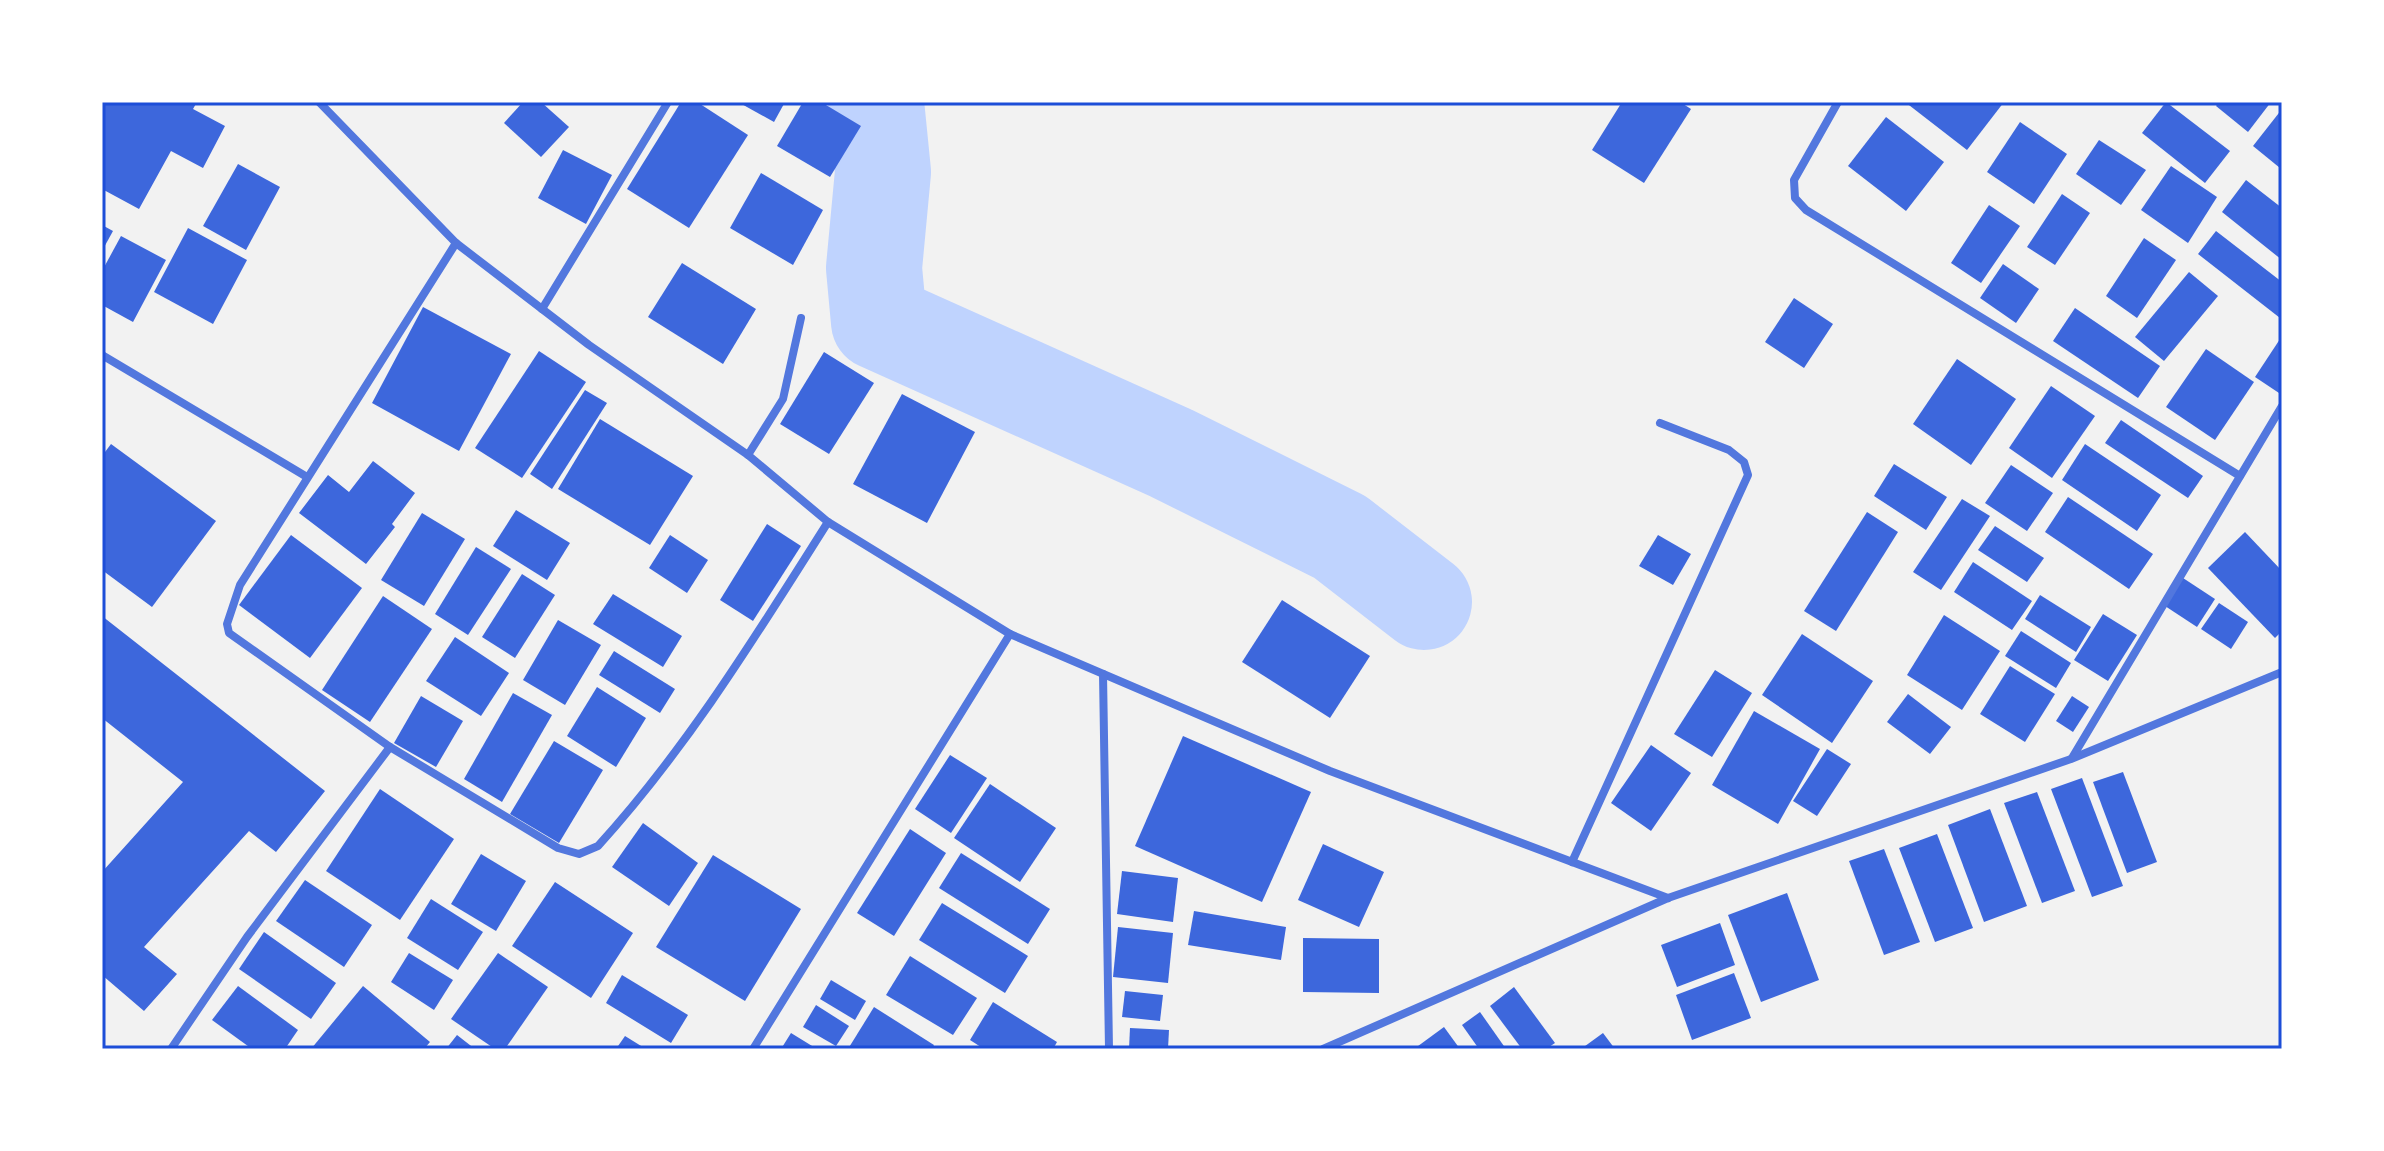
<svg xmlns="http://www.w3.org/2000/svg" width="2384" height="1151" font-family="Overpass,sans-serif">
  <style>
    .lines { fill: none; stroke-linecap: round; stroke-linejoin: round }
    .river { stroke: #bfd3fe; stroke-width: 96 }
    .building { fill: #3d67dc }
    .minor { stroke: #5277de; stroke-width: 8 }
    .neatline { fill: none; stroke: #1d4ed8; stroke-width: 3 }
  </style>
  <rect width="100%" height="100%" fill="#f2f2f2"/>
  <g class="lines">
    <polyline class="river" points="876,102 883,172 874,268 879,322 1171,453 1340,537 1424,602"/>
  </g>
  <g class="building">
    <polygon points="102,102 197,102 193,109 225,126 203,168 171,151 139,209 102,189"/>
    <polygon points="523,102 541,102 569,127 541,157 504,123"/>
    <polygon points="681,102 697,102 748,135 689,228 627,189"/>
    <polygon points="738,102 785,102 774,122"/>
    <polygon points="803,102 821,102 861,126 830,177 777,146"/>
    <polygon points="1622,102 1680,102 1691,109 1644,183 1592,150"/>
    <polygon points="1905,102 2004,102 1967,150"/>
    <polygon points="2166,102 2230,151 2205,183 2142,133"/>
    <polygon points="2219,102 2271,102 2248,132 2216,106"/>
    <polygon points="2282,109 2282,164 2280,168 2253,146"/>
    <polygon points="1886,117 1944,162 1906,211 1848,166"/>
    <polygon points="2020,122 2067,154 2034,204 1987,172"/>
    <polygon points="2099,140 2146,170 2121,205 2076,174"/>
    <polygon points="563,150 612,175 586,224 538,198"/>
    <polygon points="238,164 280,187 246,250 203,226"/>
    <polygon points="2171,166 2217,197 2188,243 2141,210"/>
    <polygon points="761,173 823,210 793,265 730,228"/>
    <polygon points="2246,180 2282,208 2282,260 2222,212"/>
    <polygon points="2062,194 2090,213 2055,265 2027,247"/>
    <polygon points="1989,205 2020,226 1981,283 1951,263"/>
    <polygon points="102,225 113,231 102,251"/>
    <polygon points="188,228 247,260 213,324 154,292"/>
    <polygon points="2216,231 2282,282 2282,314 2280,318 2198,254"/>
    <polygon points="121,236 166,260 133,322 102,305 102,271"/>
    <polygon points="2144,238 2176,260 2137,318 2106,296"/>
    <polygon points="682,263 756,309 723,364 648,317"/>
    <polygon points="2003,264 2039,289 2016,323 1980,298"/>
    <polygon points="2189,272 2218,296 2164,361 2135,337"/>
    <polygon points="1794,298 1833,324 1804,368 1765,342"/>
    <polygon points="423,307 511,354 459,451 372,403"/>
    <polygon points="2075,308 2160,366 2138,398 2053,341"/>
    <polygon points="2282,336 2282,388 2279,393 2255,377"/>
    <polygon points="2206,349 2254,382 2215,440 2166,407"/>
    <polygon points="539,351 586,382 522,478 475,448"/>
    <polygon points="824,352 874,383 829,454 780,424"/>
    <polygon points="1957,359 2016,399 1971,465 1913,424"/>
    <polygon points="2051,386 2095,416 2052,478 2009,448"/>
    <polygon points="585,390 607,403 552,489 530,474"/>
    <polygon points="902,394 975,432 927,523 853,484"/>
    <polygon points="600,419 693,476 650,545 558,489"/>
    <polygon points="2121,420 2203,476 2188,498 2105,443"/>
    <polygon points="111,444 216,521 152,607 102,570 102,456"/>
    <polygon points="2085,444 2161,495 2137,531 2062,480"/>
    <polygon points="373,461 415,493 392,524 395,527 366,564 299,513 328,475 349,492"/>
    <polygon points="1894,464 1947,497 1926,530 1874,496"/>
    <polygon points="2011,465 2053,493 2027,531 1985,503"/>
    <polygon points="2068,497 2153,554 2129,589 2045,532"/>
    <polygon points="1962,499 1990,516 1941,590 1913,572"/>
    <polygon points="516,510 570,543 547,580 493,546"/>
    <polygon points="1867,512 1898,532 1836,631 1804,611"/>
    <polygon points="422,513 465,539 424,606 381,580"/>
    <polygon points="767,524 801,546 753,621 720,600"/>
    <polygon points="1995,526 2044,558 2027,582 1978,550"/>
    <polygon points="2245,532 2282,571 2282,631 2275,638 2208,568"/>
    <polygon points="291,535 362,588 310,658 239,605"/>
    <polygon points="670,535 708,560 687,593 649,568"/>
    <polygon points="1658,535 1691,554 1673,585 1639,566"/>
    <polygon points="476,547 511,569 468,635 435,614"/>
    <polygon points="1973,562 2032,601 2012,630 1954,592"/>
    <polygon points="522,574 555,595 515,658 482,637"/>
    <polygon points="2183,578 2215,599 2197,627 2165,606"/>
    <polygon points="613,594 682,636 663,667 593,624"/>
    <polygon points="2040,595 2091,627 2076,652 2025,619"/>
    <polygon points="383,596 432,629 370,722 322,690"/>
    <polygon points="1282,600 1370,656 1330,718 1242,662"/>
    <polygon points="2219,603 2248,622 2231,649 2201,629"/>
    <polygon points="2103,614 2137,635 2108,681 2074,660"/>
    <polygon points="1944,615 2000,651 1962,710 1907,675"/>
    <polygon points="102,616 325,791 276,852 249,831 144,947 177,974 144,1011 102,975 102,872 183,782 102,718"/>
    <polygon points="558,620 601,645 565,705 523,680"/>
    <polygon points="2021,631 2071,663 2056,688 2005,656"/>
    <polygon points="1802,634 1873,681 1832,743 1762,695"/>
    <polygon points="455,637 509,673 481,716 426,681"/>
    <polygon points="614,651 675,689 660,713 599,675"/>
    <polygon points="2010,666 2055,694 2025,742 1980,714"/>
    <polygon points="1715,670 1752,693 1712,757 1674,734"/>
    <polygon points="597,687 646,718 616,767 567,736"/>
    <polygon points="513,693 552,715 502,802 464,779"/>
    <polygon points="1908,694 1951,727 1930,754 1887,722"/>
    <polygon points="421,696 463,721 436,767 394,743"/>
    <polygon points="2072,696 2089,707 2073,732 2056,721"/>
    <polygon points="1754,711 1820,749 1778,824 1712,785"/>
    <polygon points="1183,736 1311,792 1262,902 1135,846"/>
    <polygon points="554,741 603,770 559,843 510,814"/>
    <polygon points="1651,745 1691,773 1651,831 1611,803"/>
    <polygon points="1827,749 1851,764 1817,816 1793,801"/>
    <polygon points="950,755 987,778 951,833 915,809"/>
    <polygon points="2123,772 2157,862 2127,873 2093,782"/>
    <polygon points="2082,778 2123,886 2092,897 2051,789"/>
    <polygon points="990,784 1056,828 1020,882 954,838"/>
    <polygon points="380,789 454,839 400,920 326,871"/>
    <polygon points="2037,792 2075,891 2042,903 2004,803"/>
    <polygon points="1990,809 2027,906 1984,922 1948,825"/>
    <polygon points="643,823 698,863 669,906 612,867"/>
    <polygon points="910,829 946,853 894,936 857,913"/>
    <polygon points="1937,834 1973,928 1935,942 1899,848"/>
    <polygon points="1323,844 1384,872 1359,927 1298,900"/>
    <polygon points="1884,849 1920,942 1884,955 1849,861"/>
    <polygon points="961,853 1050,909 1028,944 939,888"/>
    <polygon points="481,854 526,881 496,931 451,904"/>
    <polygon points="713,855 801,909 745,1001 656,947"/>
    <polygon points="1122,871 1178,878 1173,922 1117,914"/>
    <polygon points="305,880 372,925 344,967 276,921"/>
    <polygon points="555,882 633,933 591,998 512,946"/>
    <polygon points="1787,893 1819,980 1761,1002 1728,915"/>
    <polygon points="431,899 483,932 458,970 407,938"/>
    <polygon points="942,903 1028,956 1005,993 919,940"/>
    <polygon points="1194,911 1286,927 1281,960 1188,945"/>
    <polygon points="1720,923 1735,965 1677,987 1661,945"/>
    <polygon points="1118,927 1173,933 1168,983 1113,977"/>
    <polygon points="264,932 336,983 311,1019 239,969"/>
    <polygon points="1303,938 1379,939 1379,993 1303,992"/>
    <polygon points="409,953 453,980 434,1010 391,982"/>
    <polygon points="498,953 548,987 505,1049 495,1049 451,1019"/>
    <polygon points="910,956 977,998 953,1035 886,995"/>
    <polygon points="1734,973 1751,1018 1692,1040 1676,995"/>
    <polygon points="622,975 688,1015 671,1043 606,1003"/>
    <polygon points="831,980 866,1001 855,1020 820,999"/>
    <polygon points="238,986 298,1030 285,1049 252,1049 212,1020"/>
    <polygon points="363,986 430,1042 424,1049 311,1049"/>
    <polygon points="1514,987 1555,1043 1546,1049 1522,1049 1490,1006"/>
    <polygon points="1125,991 1163,995 1160,1021 1122,1017"/>
    <polygon points="993,1002 1057,1042 1053,1049 984,1049 970,1040"/>
    <polygon points="816,1005 849,1026 836,1046 803,1027"/>
    <polygon points="874,1007 934,1045 932,1049 848,1049"/>
    <polygon points="1480,1012 1506,1049 1479,1049 1462,1025"/>
    <polygon points="1444,1027 1460,1049 1414,1049"/>
    <polygon points="1130,1028 1169,1030 1168,1049 1129,1049"/>
    <polygon points="791,1033 817,1049 781,1049"/>
    <polygon points="1603,1033 1615,1049 1581,1049"/>
    <polygon points="457,1035 475,1049 446,1049"/>
    <polygon points="625,1036 646,1049 616,1049"/>
  </g>
  <g class="lines">
    <g class="minor">
      <polyline points="319,102 456,243 589,345 748,455 828,522 1010,634 1330,771 1668,898"/>
      <polyline points="1838,102 1794,180 1795,198 1806,210 2240,476"/>
      <path d="M456,243L240,585L227,624L229,633L390,747L558,848L579,854L598,846C688,747 757,634 828,522"/>
      <polyline points="542,309 668,102"/>
      <polyline points="102,355 307,477"/>
      <polyline points="748,455 783,399 801,318"/>
      <polyline points="1103,674 1109,1049"/>
      <polyline points="2072,758 2282,406"/>
      <polyline points="1572,862 1748,475 1744,462 1729,450 1660,423"/>
      <polyline points="171,1049 247,937 390,747"/>
      <polyline points="753,1049 1010,634"/>
      <polyline points="1323,1049 1668,898 2071,759 2282,672"/>
    </g>
  </g>
  <rect width="2384" height="1151" fill="none" stroke="#ffffff" stroke-width="208"/>
  <rect x="104" y="104" width="2176" height="943" class="neatline"/>
</svg>
